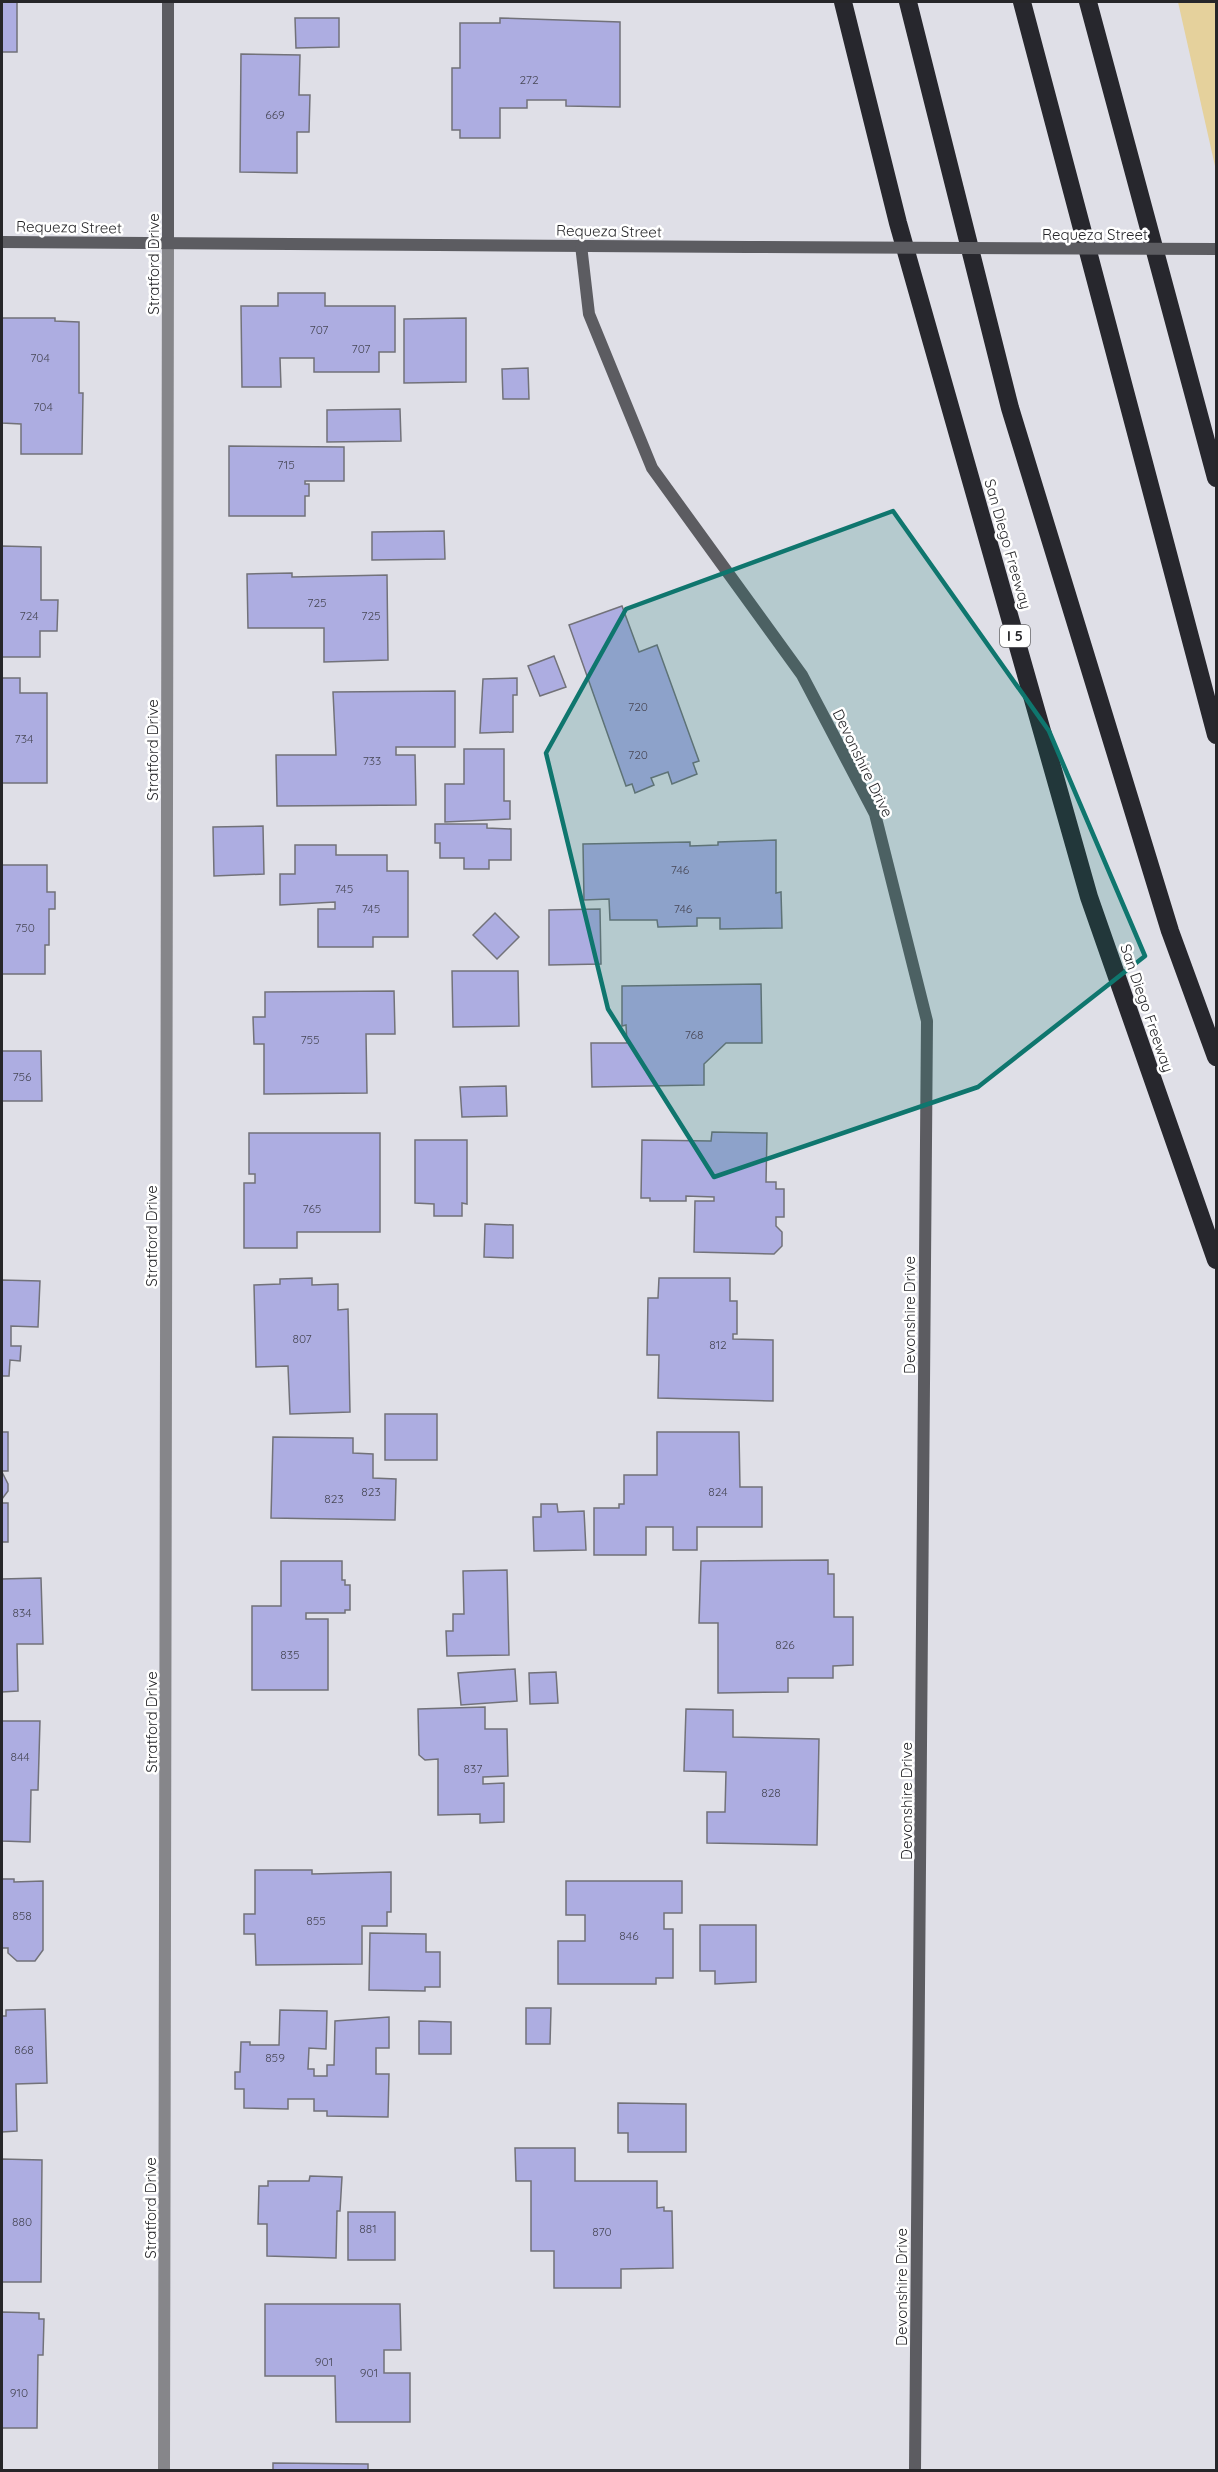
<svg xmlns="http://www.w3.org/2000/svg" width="1218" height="2472" font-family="Quicksand,sans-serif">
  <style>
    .green { fill: #e5d19c }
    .building { fill: #adade1; stroke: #727279; stroke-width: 1.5 }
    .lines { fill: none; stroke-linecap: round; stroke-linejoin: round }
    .street { stroke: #86868a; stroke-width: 12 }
    .secondary { stroke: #5c5c61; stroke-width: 12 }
    .highway { stroke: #27272d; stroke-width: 18 }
    .secondary-bridge { stroke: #5c5c61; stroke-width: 12 }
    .marked { fill: #0f766e; fill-opacity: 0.2; stroke: #0f766e; stroke-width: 4.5; stroke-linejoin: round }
    .labels { text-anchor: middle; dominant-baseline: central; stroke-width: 5; stroke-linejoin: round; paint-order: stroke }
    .number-label { font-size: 12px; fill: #484857 }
    .shield { fill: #fff; stroke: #676769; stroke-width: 1.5 }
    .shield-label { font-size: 14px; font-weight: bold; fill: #262629 }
    .street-label { font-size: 15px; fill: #262629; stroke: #fff }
  </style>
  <rect width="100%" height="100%" fill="#dfdfe7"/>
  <polygon class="green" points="1178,2 1216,2 1216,166 1215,166"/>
  <g class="building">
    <rect x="2" y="2" width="15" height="50"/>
    <polygon points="295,18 339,18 339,47 296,48"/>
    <polygon points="500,18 620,22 620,107 566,106 566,100 527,100 527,108 500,108 500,138 460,138 460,130 452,130 452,68 460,68 460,23 500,23"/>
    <polygon points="241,54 300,55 299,95 310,95 309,132 297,132 297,173 240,172"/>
    <polygon points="278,293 325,293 325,306 395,306 395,352 379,352 379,372 314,372 314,358 280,358 281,387 242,387 241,306 278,306"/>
    <polygon points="2,318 55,318 55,321 79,322 79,393 83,393 82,454 21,454 21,424 2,423"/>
    <polygon points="466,318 466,382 404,383 404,319"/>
    <polygon points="528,368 529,399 503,399 502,369"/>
    <polygon points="400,409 401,441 327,442 327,410"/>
    <polygon points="229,446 344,447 344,481 305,481 305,484 309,484 309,496 305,496 305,516 229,516"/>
    <polygon points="444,531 445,559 372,560 372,532"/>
    <polygon points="2,546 41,547 41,600 58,600 57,631 40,631 40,657 2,657"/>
    <polygon points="292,573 292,577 387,575 388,660 324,662 324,628 248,628 247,574"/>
    <polygon points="622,606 639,652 657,645 699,761 693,763 697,774 672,784 668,772 651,778 654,785 635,793 632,784 626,786 569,625"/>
    <polygon points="554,656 566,687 540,696 528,666"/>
    <polygon points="2,678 20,678 20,693 47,693 47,783 2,783"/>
    <polygon points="517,678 517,695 513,695 513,732 480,733 483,679"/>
    <polygon points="455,691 455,747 396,747 396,755 415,755 416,805 277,806 276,755 336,755 333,692"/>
    <polygon points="464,749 504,749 504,801 510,801 510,819 445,822 445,784 464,784"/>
    <polygon points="435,824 487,824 487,828 511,829 511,860 489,860 489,869 464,869 464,858 440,858 440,843 435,843"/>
    <polygon points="263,826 264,874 214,876 213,827"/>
    <polygon points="776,840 776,893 781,892 782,928 720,929 720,918 697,918 697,926 658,927 657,920 610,920 609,899 584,900 583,844 690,842 690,846 718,845 718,842"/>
    <polygon points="295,845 336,845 336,855 387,855 387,871 408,871 408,937 373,937 373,947 318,947 318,909 335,909 335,902 280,905 280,874 295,874"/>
    <polygon points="2,865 47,865 47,892 55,892 55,909 49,909 49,945 45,945 45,974 2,974"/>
    <polygon points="600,909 601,964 549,965 549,910"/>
    <polygon points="495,913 519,937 497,959 473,935"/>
    <polygon points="452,971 518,971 519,1026 453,1027"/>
    <polygon points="761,984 762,1043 726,1043 704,1064 704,1085 592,1087 591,1043 627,1043 626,1025 622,1026 622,986"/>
    <polygon points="394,991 395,1034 366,1034 367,1093 264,1094 264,1044 254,1044 253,1017 265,1017 265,992"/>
    <polygon points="2,1051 41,1051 42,1101 2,1101"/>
    <polygon points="506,1086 507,1116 462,1117 460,1087"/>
    <polygon points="712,1132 767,1133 766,1182 776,1182 776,1189 784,1189 784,1217 776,1217 776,1226 782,1232 782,1246 774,1254 694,1252 695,1201 714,1201 714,1197 686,1196 686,1201 650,1201 650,1198 641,1198 642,1140 711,1141"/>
    <polygon points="249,1133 380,1133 380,1232 297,1232 297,1248 244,1248 244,1183 255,1183 255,1174 249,1174"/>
    <polygon points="415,1140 467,1140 467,1204 462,1203 462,1216 434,1216 434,1204 415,1203"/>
    <polygon points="485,1224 513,1225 513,1258 484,1257"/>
    <polygon points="312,1278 312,1285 338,1284 338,1310 348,1309 350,1412 290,1414 288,1366 256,1367 254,1285 280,1284 280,1279"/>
    <polygon points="659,1278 730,1278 730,1301 737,1301 737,1334 733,1334 733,1339 773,1340 773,1401 658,1398 659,1355 647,1355 648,1298 658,1298"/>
    <polygon points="2,1280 40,1281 38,1327 11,1326 11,1346 21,1346 20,1361 10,1360 9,1376 2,1376"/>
    <rect x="385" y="1414" width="52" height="46"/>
    <rect x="2" y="1432" width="6" height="39"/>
    <polygon points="657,1432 739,1432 740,1487 762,1487 762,1527 697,1527 697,1550 673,1550 673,1527 646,1527 646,1555 594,1555 594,1508 619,1508 619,1504 624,1504 624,1475 657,1475"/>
    <polygon points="273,1437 353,1438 353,1453 373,1454 373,1478 396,1479 395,1520 271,1518"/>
    <polygon points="2,1472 8,1484 8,1491 2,1499"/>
    <rect x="2" y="1503" width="6" height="39"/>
    <polygon points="541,1504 557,1504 558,1512 584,1511 586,1550 534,1551 533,1517 541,1517"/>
    <polygon points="828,1560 828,1574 834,1574 834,1617 853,1617 853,1665 833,1666 833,1678 788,1678 788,1692 718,1693 718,1623 699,1623 701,1561"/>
    <polygon points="281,1561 342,1561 342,1580 345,1580 345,1585 350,1585 350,1610 345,1610 345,1613 306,1613 306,1619 328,1619 328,1690 252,1690 252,1606 281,1606"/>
    <polygon points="507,1570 509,1655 447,1656 446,1631 453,1631 453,1614 464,1614 463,1571"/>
    <polygon points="41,1578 43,1644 17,1644 18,1691 2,1692 2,1579"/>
    <polygon points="515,1669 517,1701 461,1705 458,1673"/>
    <polygon points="556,1672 558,1703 530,1704 529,1673"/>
    <polygon points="485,1707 485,1729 507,1729 508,1776 483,1777 483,1784 504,1783 504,1822 480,1823 480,1814 438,1815 438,1759 425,1760 419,1755 418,1709"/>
    <polygon points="686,1709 733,1710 733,1737 819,1739 817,1845 707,1843 707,1812 725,1812 726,1772 684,1771"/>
    <polygon points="2,1721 40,1721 38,1790 31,1790 30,1842 2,1841"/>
    <polygon points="255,1870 312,1870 312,1874 391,1872 391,1912 387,1912 387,1926 362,1926 362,1964 256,1965 255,1934 244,1934 244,1914 255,1914"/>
    <polygon points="2,1879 14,1879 14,1882 43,1881 43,1950 35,1961 17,1961 8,1953 8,1948 2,1948"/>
    <polygon points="566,1881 682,1881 682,1913 664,1913 664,1929 673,1929 673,1978 656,1978 656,1984 558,1984 558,1941 585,1941 585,1915 566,1915"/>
    <polygon points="700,1925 756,1925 756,1982 715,1984 715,1971 700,1971"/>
    <polygon points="370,1933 426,1934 426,1952 440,1952 440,1987 425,1987 425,1991 369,1990"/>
    <polygon points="526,2008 551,2008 550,2044 526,2044"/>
    <polygon points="45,2009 47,2083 16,2084 17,2131 2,2132 2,2016 6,2016 6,2010"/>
    <polygon points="280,2010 327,2011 326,2049 309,2048 308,2069 314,2069 314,2076 327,2076 327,2065 334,2065 335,2021 389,2017 389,2048 376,2048 376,2074 389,2074 388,2117 327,2116 327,2111 314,2111 314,2099 288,2099 288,2109 244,2108 244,2089 235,2089 235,2072 240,2072 241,2042 250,2042 250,2045 279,2045"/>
    <polygon points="419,2021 451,2022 451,2054 419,2054"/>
    <polygon points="618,2103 686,2104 686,2152 628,2152 628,2133 618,2133"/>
    <polygon points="515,2148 575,2148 575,2181 657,2181 657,2208 664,2207 664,2211 672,2211 673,2268 621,2269 621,2288 554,2288 554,2251 531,2251 531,2181 516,2181"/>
    <polygon points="2,2159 42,2160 41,2282 2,2282"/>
    <polygon points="310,2176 342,2177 340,2211 337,2211 336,2258 267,2256 267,2224 258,2224 259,2186 268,2186 268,2181 309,2181"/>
    <rect x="348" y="2212" width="47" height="48"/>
    <polygon points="265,2304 400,2304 401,2350 384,2350 384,2373 410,2373 410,2422 336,2422 335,2376 265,2376"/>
    <polygon points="2,2312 39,2313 39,2319 44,2319 43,2355 38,2355 37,2428 2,2428"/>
    <polygon points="273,2463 368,2464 368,2470 273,2470"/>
  </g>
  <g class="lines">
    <polyline class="street" points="164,2470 168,243"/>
    <g class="secondary">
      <polyline points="168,2 168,243"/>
      <polyline points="2,242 748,247"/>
      <polyline points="581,245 589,314 652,468 802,675 875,814 927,1021 915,2470"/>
    </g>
    <g class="highway">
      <polyline points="843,2 898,223 1089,897 1216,1260"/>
      <polyline points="908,2 1010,408 1170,931 1216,1057"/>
      <polyline points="1022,2 1216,735"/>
      <polyline points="1088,2 1216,478"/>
    </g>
    <polyline class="secondary-bridge" points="748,247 1216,249"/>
  </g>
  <path class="marked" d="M893,511L1049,731L1145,956L978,1087L714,1177L608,1009L546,753L626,609Z"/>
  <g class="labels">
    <g class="number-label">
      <text x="529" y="79">272</text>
      <text x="275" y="114">669</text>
      <text x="319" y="329">707</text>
      <text x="361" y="348">707</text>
      <text x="40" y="357">704</text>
      <text x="43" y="406">704</text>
      <text x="286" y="464">715</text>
      <text x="317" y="602">725</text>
      <text x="29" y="615">724</text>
      <text x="371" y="615">725</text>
      <text x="638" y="706">720</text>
      <text x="24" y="738">734</text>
      <text x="638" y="754">720</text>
      <text x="372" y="760">733</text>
      <text x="680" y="869">746</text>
      <text x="344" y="888">745</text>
      <text x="371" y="908">745</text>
      <text x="683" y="908">746</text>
      <text x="25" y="927">750</text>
      <text x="694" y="1034">768</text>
      <text x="310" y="1039">755</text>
      <text x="22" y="1076">756</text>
      <text x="312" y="1208">765</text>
      <text x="302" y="1338">807</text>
      <text x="718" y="1344">812</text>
      <text x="371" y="1491">823</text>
      <text x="718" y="1491">824</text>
      <text x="334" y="1498">823</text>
      <text x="22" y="1612">834</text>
      <text x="785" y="1644">826</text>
      <text x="290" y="1654">835</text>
      <text x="20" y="1756">844</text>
      <text x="473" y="1768">837</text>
      <text x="771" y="1792">828</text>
      <text x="22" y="1915">858</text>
      <text x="316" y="1920">855</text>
      <text x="629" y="1935">846</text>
      <text x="24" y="2049">868</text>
      <text x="275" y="2057">859</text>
      <text x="22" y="2221">880</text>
      <text x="368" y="2228">881</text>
      <text x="602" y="2231">870</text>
      <text x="324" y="2361">901</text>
      <text x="369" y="2372">901</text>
      <text x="19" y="2392">910</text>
    </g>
    <rect class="shield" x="1000" y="625" width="30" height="22" rx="4.5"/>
    <g class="shield-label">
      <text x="1015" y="636">I 5</text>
    </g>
    <g class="street-label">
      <text transform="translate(69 227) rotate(1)">Requeza Street</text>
      <text transform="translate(609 231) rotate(1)">Requeza Street</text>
      <text x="1095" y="234">Requeza Street</text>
      <text transform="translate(153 264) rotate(-90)">Stratford Drive</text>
      <text transform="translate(1008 544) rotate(74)">San Diego Freeway</text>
      <text transform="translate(152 750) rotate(-90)">Stratford Drive</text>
      <text transform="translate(863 763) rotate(64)">Devonshire Drive</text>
      <text transform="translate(1147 1008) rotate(71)">San Diego Freeway</text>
      <text transform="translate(151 1236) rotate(-90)">Stratford Drive</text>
      <text transform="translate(909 1315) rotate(-90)">Devonshire Drive</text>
      <text transform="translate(151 1722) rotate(-90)">Stratford Drive</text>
      <text transform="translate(906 1801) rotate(-90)">Devonshire Drive</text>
      <text transform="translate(150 2208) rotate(-90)">Stratford Drive</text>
      <text transform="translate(901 2287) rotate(-90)">Devonshire Drive</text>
    </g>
  </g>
  <rect width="1218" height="2472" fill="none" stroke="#262629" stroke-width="6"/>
</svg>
